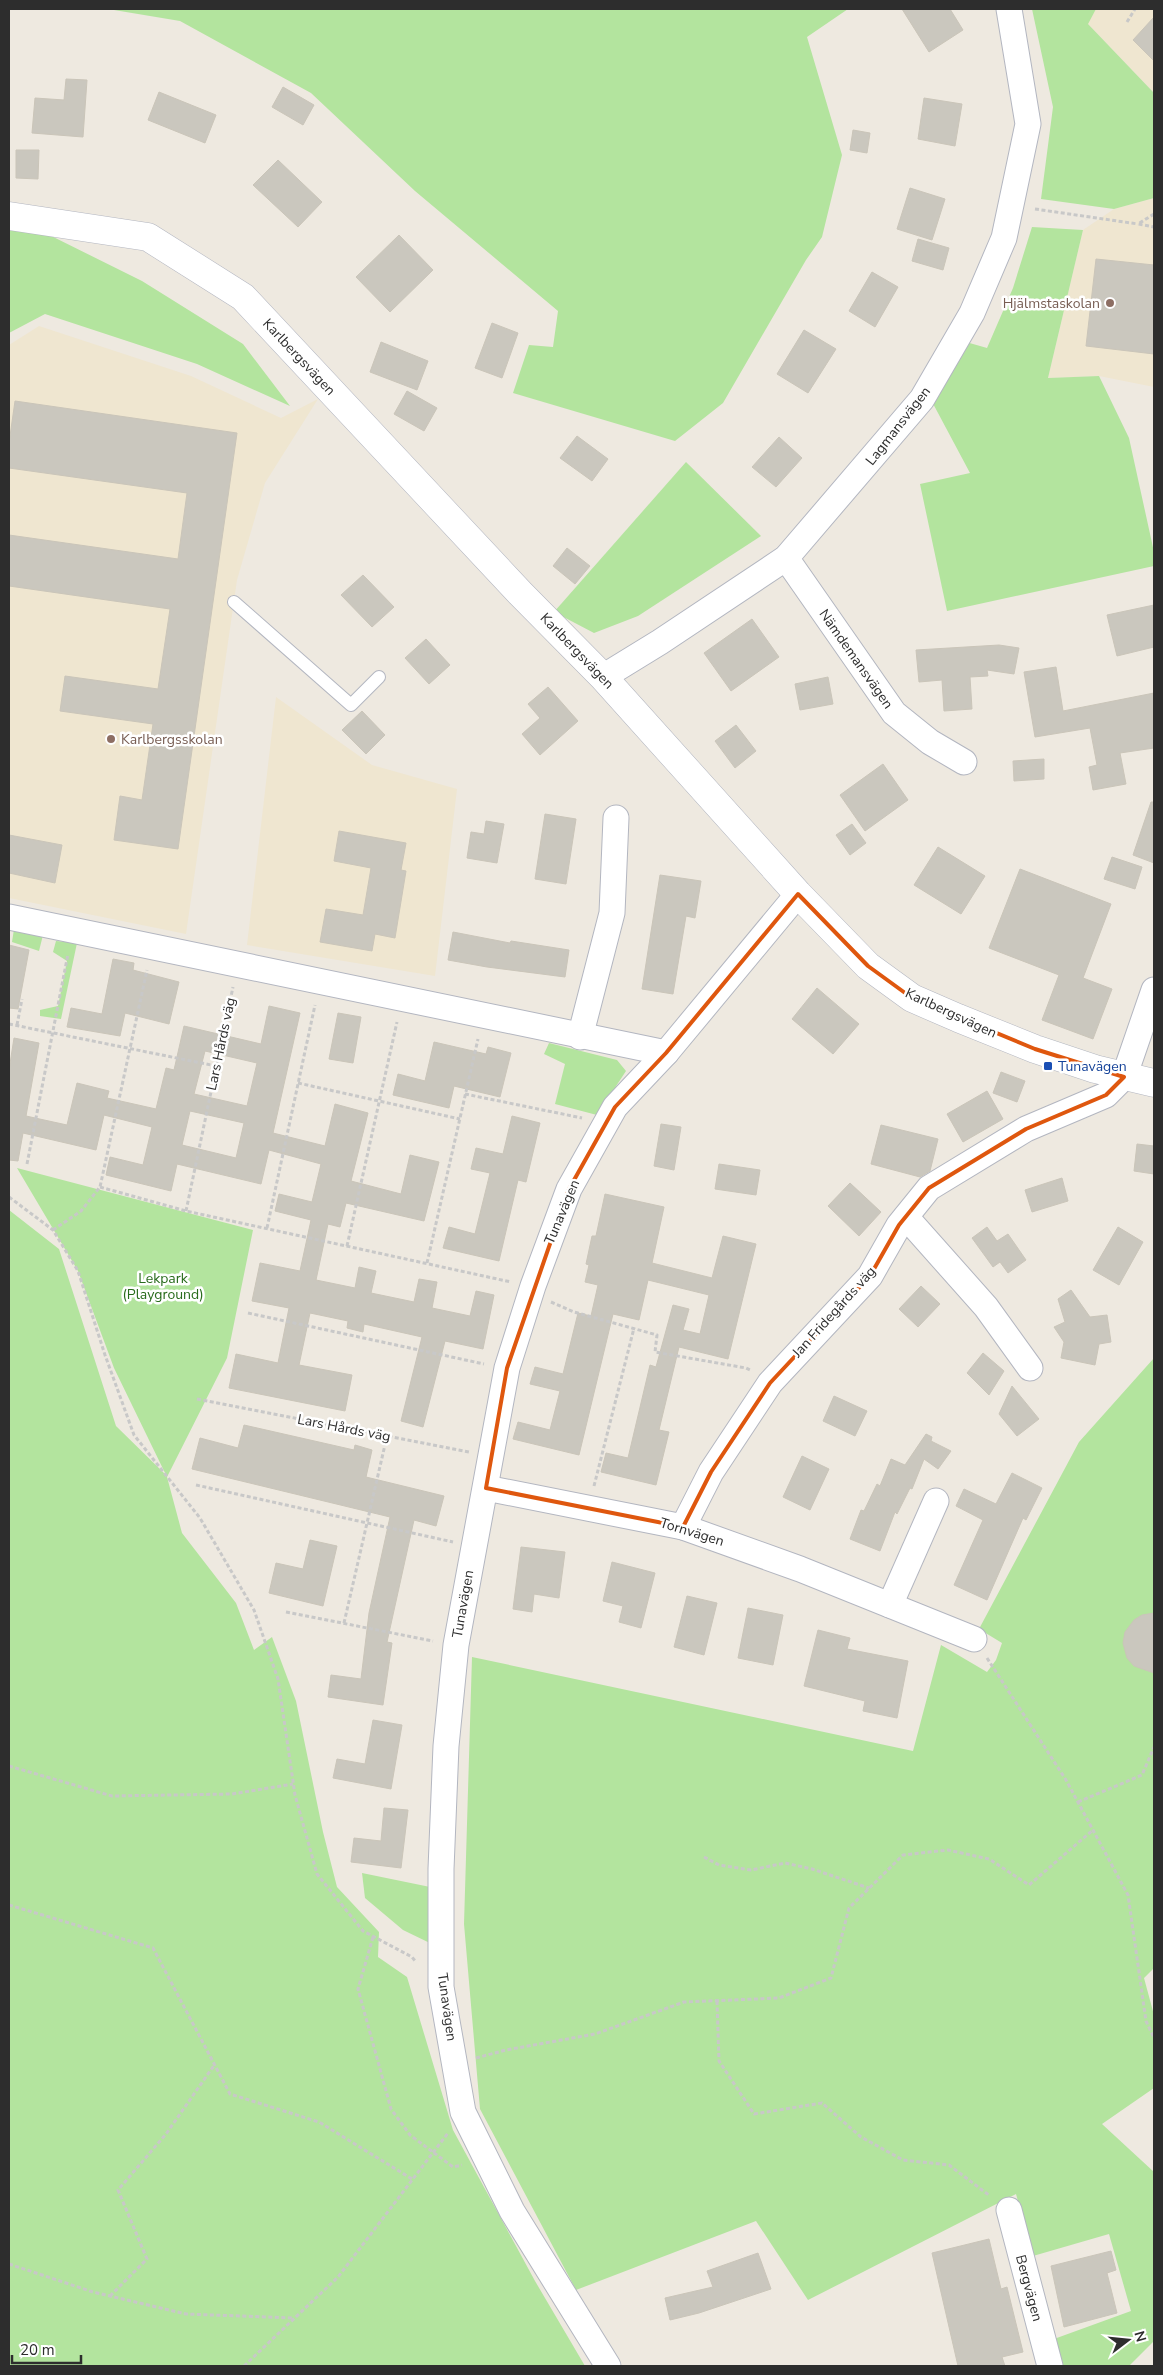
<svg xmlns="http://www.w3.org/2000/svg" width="1163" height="2375" font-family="'Nunito Sans',sans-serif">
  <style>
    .education { fill: #efe6d0 }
    .green { fill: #b3e49e }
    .building { fill: #cac7be; stroke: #cac5b9; fill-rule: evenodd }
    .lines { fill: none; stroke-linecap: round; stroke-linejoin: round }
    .service-casing { stroke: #b3b6c0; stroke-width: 14 }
    .minor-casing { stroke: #b3b6c0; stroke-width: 27 }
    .tertiary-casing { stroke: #b3b6c0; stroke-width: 29 }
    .path { stroke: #c8c8c8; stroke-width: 3; stroke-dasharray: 4 2.5; stroke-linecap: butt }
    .service { stroke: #fff; stroke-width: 12 }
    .minor { stroke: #fff; stroke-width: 25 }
    .tertiary { stroke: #fff; stroke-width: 28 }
    .marked { fill: none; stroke: #df570e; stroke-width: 4; stroke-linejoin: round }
    .education-dot { fill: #8d6e63; stroke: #fff; stroke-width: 2 }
    .transit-dot { fill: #1a4fb4; stroke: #fff; stroke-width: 2 }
    .labels { text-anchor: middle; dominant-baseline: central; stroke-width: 5; stroke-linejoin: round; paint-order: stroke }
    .education-label { font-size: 14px; fill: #785e54; stroke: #fff; text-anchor: end }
    .street-label { font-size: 14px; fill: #2d2d2d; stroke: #fff }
    .transit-label { font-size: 14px; fill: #164399; stroke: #fff; text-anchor: start }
    .park-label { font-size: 14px; fill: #296c1c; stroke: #fff }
  </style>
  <rect width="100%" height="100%" fill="#eee9e0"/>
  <g class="education">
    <polygon points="1096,9 1154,9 1154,93 1087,23"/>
    <polygon points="1154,198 1154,387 1099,376 1048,378 1083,230 1114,209"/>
    <polygon points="39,326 191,376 281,418 318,399 265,483 237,580 186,934 9,898 9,345"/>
    <polygon points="276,697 372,765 457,789 435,976 247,945"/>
  </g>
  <g class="green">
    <polygon points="108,9 848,9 807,37 842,155 822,237 806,260 723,403 675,441 513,393 529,345 553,347 558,311 415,191 311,93 180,21"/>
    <polygon points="1032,9 1096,9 1088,24 1154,93 1154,198 1114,209 1041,199 1053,107"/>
    <polygon points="9,215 142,281 243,344 290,406 197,364 45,314 9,333"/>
    <polygon points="1032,227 1083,230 1048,378 1099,376 1129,438 1154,552 1154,566 947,611 920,484 970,473 930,398 966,342 987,348 1013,288"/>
    <polygon points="686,462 761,536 638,616 594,633 554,612"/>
    <polygon points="14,929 43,935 39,951 12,942"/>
    <polygon points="56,941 77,943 61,1019 40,1016 40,1010 58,1006 67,961 53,952"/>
    <polygon points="549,1043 617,1060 626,1071 597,1115 555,1104 565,1064 544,1054"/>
    <polygon points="17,1168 253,1230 227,1358 167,1477 182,1533 236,1603 254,1650 272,1637 296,1701 323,1832 337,1887 379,1932 378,1957 407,1977 453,2130 535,2281 585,2366 9,2366 9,1210 59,1249 116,1426 166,1475 114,1368 78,1271"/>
    <polygon points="1154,1358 1154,1968 1144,1978 1154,2015 1154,2088 1102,2124 1154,2172 1154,2341 1129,2366 1061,2366 1054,2339 1131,2311 1109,2234 1033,2256 1016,2194 808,2300 756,2221 576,2290 480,2109 464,1924 472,1657 913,1751 941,1645 987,1672 996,1660 1002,1643 979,1629 1079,1442"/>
    <polygon points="362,1873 435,1888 436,1946 403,1930 365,1898"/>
  </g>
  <g class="building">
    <polygon points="902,9 950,9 963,30 929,52"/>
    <polygon points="1154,17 1154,61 1133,40"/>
    <polygon points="66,79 87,80 83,137 32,133 35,98 64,100"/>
    <polygon points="283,87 314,105 303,125 272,107"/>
    <polygon points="159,92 216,115 205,143 148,120"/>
    <polygon points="924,98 962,104 955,146 918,139"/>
    <polygon points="853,130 870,133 867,153 850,150"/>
    <polygon points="16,150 39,150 38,179 16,178"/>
    <polygon points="278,160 322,202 298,227 253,185"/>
    <polygon points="910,188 945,199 932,240 897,229"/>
    <polygon points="399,235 433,270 390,312 356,277"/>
    <polygon points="918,239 949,248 943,270 912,261"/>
    <polygon points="1096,259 1154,265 1154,354 1086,346"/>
    <polygon points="872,272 898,287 875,327 849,311"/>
    <polygon points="492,323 518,333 502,378 475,368"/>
    <polygon points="804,330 836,349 808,393 777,374"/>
    <polygon points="381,342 428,361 417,390 370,372"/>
    <polygon points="407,391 437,408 424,431 394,414"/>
    <polygon points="15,401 237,433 178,849 114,840 120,796 142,800 153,724 60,711 65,676 158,689 170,609 9,586 9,535 178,559 187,493 9,468 9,443"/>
    <polygon points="577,436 608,459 592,481 560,458"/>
    <polygon points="779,437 802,458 776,487 752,467"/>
    <polygon points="567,548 590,566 575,584 553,566"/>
    <polygon points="363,575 394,607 372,627 341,595"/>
    <polygon points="1154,605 1154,647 1117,656 1107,615"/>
    <polygon points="752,619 779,657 731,691 704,653"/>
    <polygon points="426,639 450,665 429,684 405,658"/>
    <polygon points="999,645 1019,648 1014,674 987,670 988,676 970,677 972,709 944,711 942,680 919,682 916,650"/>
    <polygon points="1056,667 1063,711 1154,693 1154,748 1120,753 1126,784 1093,790 1089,767 1097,765 1090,728 1035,737 1024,672"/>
    <polygon points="828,677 833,704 800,710 795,684"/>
    <polygon points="548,687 578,721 540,755 522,734 540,718 528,704"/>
    <polygon points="362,711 385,735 366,754 342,730"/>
    <polygon points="736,725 756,751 735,768 715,741"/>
    <polygon points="1044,759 1044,779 1014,781 1013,761"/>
    <polygon points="883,764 908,800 865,831 840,795"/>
    <polygon points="1151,802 1154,802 1154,863 1133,855"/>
    <polygon points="545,814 576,819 566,884 535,879"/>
    <polygon points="486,821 504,824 497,863 467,858 471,832 484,834"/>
    <polygon points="852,824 866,843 850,855 836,835"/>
    <polygon points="339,831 406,843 401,870 406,871 395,938 375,934 372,951 320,942 326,909 363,915 371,868 334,861"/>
    <polygon points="9,835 62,845 55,883 9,873"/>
    <polygon points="938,847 985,876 961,914 914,885"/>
    <polygon points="1112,857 1142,867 1135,889 1104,879"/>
    <polygon points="1020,869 1111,904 1083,978 1112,989 1093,1039 1042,1020 1059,975 989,948"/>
    <polygon points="660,875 701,881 695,918 686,916 673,994 642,989"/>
    <polygon points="453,932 510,943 511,941 569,950 565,977 487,967 448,960"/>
    <polygon points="9,945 29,950 18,1009 9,1008"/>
    <polygon points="113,959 134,963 133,970 179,982 169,1024 125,1013 120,1036 67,1027 71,1008 102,1014"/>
    <polygon points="817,988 859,1024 833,1054 792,1019"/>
    <path d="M269,1006L300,1013L273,1133L325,1146L335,1104L368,1113L351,1181L401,1194L410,1155L439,1162L424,1221L346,1203L340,1227L328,1224L316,1280L355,1288L359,1267L376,1271L371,1293L414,1302L419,1279L437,1282L432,1308L470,1316L476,1291L494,1295L483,1349L445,1341L423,1427L401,1421L422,1337L364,1324L363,1332L347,1328L348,1321L310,1313L299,1365L352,1375L345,1411L229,1388L236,1354L278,1363L289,1308L252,1301L260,1263L300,1271L311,1220L275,1211L279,1194L312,1202L321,1164L269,1150L261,1184L177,1164L171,1191L106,1175L110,1157L143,1165L152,1127L104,1115L96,1150L23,1133L18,1161L9,1160V1070L14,1038L39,1043L26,1116L67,1125L77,1083L109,1091L107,1098L156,1109L166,1068L174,1070L184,1026L261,1044ZM205,1051L257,1063L247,1106L194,1094ZM190,1111L244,1123L236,1158L182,1145Z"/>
    <polygon points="338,1013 361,1017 353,1063 329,1059"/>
    <polygon points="434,1042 486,1054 488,1047 511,1053 500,1097 454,1086 449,1108 393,1095 398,1074 425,1081"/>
    <polygon points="1001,1072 1025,1081 1017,1102 993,1093"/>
    <polygon points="987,1091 1003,1119 963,1142 947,1114"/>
    <polygon points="512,1116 540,1123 526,1182 518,1180 499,1261 443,1248 449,1227 475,1234 490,1173 471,1169 476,1148 503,1154"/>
    <polygon points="661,1124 681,1127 674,1170 654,1166"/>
    <polygon points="881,1125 938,1139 930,1171 920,1177 871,1164"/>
    <polygon points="1137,1144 1154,1146 1154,1174 1134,1171"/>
    <polygon points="719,1164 760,1170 756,1195 715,1189"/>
    <polygon points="1062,1178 1068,1201 1032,1212 1025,1190"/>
    <polygon points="850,1183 881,1212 859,1236 828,1206"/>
    <polygon points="605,1194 664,1207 652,1263 712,1278 723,1236 756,1244 728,1359 679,1347 659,1430 669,1432 656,1485 601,1472 606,1453 628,1458 650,1365 656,1367 673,1305 689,1309 683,1330 700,1334 709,1295 648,1280 639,1320 613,1314 579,1455 513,1439 518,1422 550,1430 560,1391 530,1384 535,1367 563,1374 578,1313 591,1316 598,1285 585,1282 589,1265 586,1264 592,1236 596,1236"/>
    <polygon points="987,1227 997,1241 1008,1234 1026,1260 1008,1273 1000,1262 993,1267 972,1238"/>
    <polygon points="1118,1227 1143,1242 1119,1285 1093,1270"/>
    <polygon points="921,1286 940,1304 918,1327 899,1309"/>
    <polygon points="1071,1290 1090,1317 1107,1315 1111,1342 1099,1344 1095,1365 1061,1358 1064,1342 1054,1327 1065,1322 1058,1299"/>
    <polygon points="983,1353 1004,1371 989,1395 967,1373"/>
    <polygon points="1012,1386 1039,1419 1017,1436 999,1414"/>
    <polygon points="834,1396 867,1411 855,1436 823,1421"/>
    <polygon points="244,1425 354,1450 355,1445 372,1450 366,1477 444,1496 436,1526 414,1520 387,1642 392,1643 383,1705 328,1697 331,1675 361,1679 369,1613 390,1517 192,1469 200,1438 238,1448"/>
    <polygon points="926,1434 932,1437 931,1441 951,1451 938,1469 924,1459 912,1489 910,1488 897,1514 895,1512 880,1551 850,1539 861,1510 864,1511 877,1484 880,1486 891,1459 905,1465"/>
    <polygon points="802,1456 829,1469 810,1510 783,1497"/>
    <polygon points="1012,1473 1042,1488 1026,1520 1023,1518 987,1600 954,1585 983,1520 956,1506 964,1489 996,1504"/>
    <polygon points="310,1540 337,1546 323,1606 269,1593 276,1563 303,1569"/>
    <polygon points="521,1547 565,1552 559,1598 534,1594 532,1612 513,1609"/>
    <polygon points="612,1562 655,1573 641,1628 619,1622 623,1606 603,1601"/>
    <polygon points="687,1596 717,1603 704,1655 674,1647"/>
    <polygon points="748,1608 783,1615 773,1665 738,1658"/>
    <polygon points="1154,1613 1154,1673 1134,1666 1127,1658 1123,1643 1125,1632 1134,1620 1142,1615"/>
    <polygon points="818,1630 850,1638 847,1649 908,1661 897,1718 863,1711 865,1701 804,1686"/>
    <polygon points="373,1720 402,1725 391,1789 333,1778 337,1759 365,1764"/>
    <polygon points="384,1808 408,1810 401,1868 351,1862 354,1838 381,1841"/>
    <polygon points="989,2239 1001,2289 1007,2287 1023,2352 1002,2357 1005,2366 958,2366 932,2253"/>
    <polygon points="1111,2251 1116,2270 1107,2273 1117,2313 1064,2327 1051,2266"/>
    <polygon points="758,2253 771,2289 699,2313 670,2320 665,2298 713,2287 707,2271"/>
  </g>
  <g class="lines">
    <defs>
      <polyline id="service" points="234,602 351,705 379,677"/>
      <g id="minor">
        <polyline points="786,558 894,713 930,742 964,762"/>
        <polyline points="603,677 660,642 786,558 922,399 972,313 1004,238 1028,124 1009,9"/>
        <polyline points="9,917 666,1053"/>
        <polyline points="580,1037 612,913 616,818"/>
        <polyline points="906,1217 986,1307 1030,1368"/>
        <polyline points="486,1488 683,1527 800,1569 974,1639"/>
        <polyline points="683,1527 711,1472 770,1383 870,1276 899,1225 929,1188 1026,1129 1106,1095 1124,1077 1154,990"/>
        <polyline points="890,1605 936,1501"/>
        <polyline points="1009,2210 1050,2366"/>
        <polyline points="608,2366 512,2211 463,2112 441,1987 441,1869 446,1746 456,1645 507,1368 533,1286 569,1189 615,1107 666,1053 798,894"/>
      </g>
      <polyline id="tertiary" points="9,216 148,237 243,297 520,593 603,677 798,894 868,966 912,998 958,1018 1035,1049 1095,1069 1154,1083"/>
    </defs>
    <use href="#service" class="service-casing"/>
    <use href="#minor" class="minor-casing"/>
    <use href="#tertiary" class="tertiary-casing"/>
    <g class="path">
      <polyline points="1127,22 1135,9"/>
      <polyline points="1035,209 1138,224"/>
      <polyline points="1154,214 1138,224 1154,227"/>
      <polyline points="9,1024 216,1066"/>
      <polyline points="17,1025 22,999"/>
      <polyline points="298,1083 460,1119"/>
      <polyline points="465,1094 582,1118"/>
      <polyline points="27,1164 68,954"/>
      <polyline points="100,1187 186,1211 511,1282"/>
      <polyline points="9,1197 53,1230 78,1271 105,1355 134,1435 200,1518 254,1610 278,1679 295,1795 317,1874 363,1931 412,1957 416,1962"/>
      <polyline points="186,1211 233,987"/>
      <polyline points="267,1228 315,1005"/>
      <polyline points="53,1230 81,1211 100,1187 147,970"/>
      <polyline points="347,1246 397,1022"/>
      <polyline points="427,1263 478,1039"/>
      <polyline points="551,1302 574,1312 657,1335 655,1352 746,1368 750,1370"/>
      <polyline points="248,1313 484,1364"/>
      <polyline points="197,1399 469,1452"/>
      <polyline points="196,1485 453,1542"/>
      <polyline points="594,1486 634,1328"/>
      <polyline points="286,1612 433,1641"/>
      <polyline points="344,1623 387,1436"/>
      <polyline points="987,1658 1066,1780 1128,1895 1146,2021 1154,2038"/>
      <polyline points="9,1766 112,1796 232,1794 293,1784"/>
      <polyline points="1078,1802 1142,1775 1154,1747"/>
      <polyline points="704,1857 719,1865 751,1870 785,1863 812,1869 869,1888"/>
      <polyline points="9,1905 153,1948 230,2094 319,2122 412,2179"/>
      <polyline points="373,1937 358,1989 391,2109 410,2135 453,2167 462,2165"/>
      <polyline points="717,2001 719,2061 754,2114 822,2103 861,2137 903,2160 949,2165 990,2196"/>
      <polyline points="476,2058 506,2050 595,2034 684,2002 779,1998 831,1978 849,1908 903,1855 948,1850 989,1859 1029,1885 1093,1830"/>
      <polyline points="9,2264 93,2292 186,2314 293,2318"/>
      <polyline points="110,2296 147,2259 118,2190 166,2134 215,2064"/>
      <polyline points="244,2366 338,2277 448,2133"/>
    </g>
    <use href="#service" class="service"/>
    <use href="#minor" class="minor"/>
    <use href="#tertiary" class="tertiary"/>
  </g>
  <path class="marked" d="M798,894L868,966L912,998L1035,1049L1124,1077L1106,1095L1026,1129L929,1188L899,1225L870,1276L770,1383L711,1472L683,1527L486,1488L507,1368L569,1189L615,1107L666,1053Z"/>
  <g class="education-dot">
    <circle cx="1110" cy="303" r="5"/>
    <circle cx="111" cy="739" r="5"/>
  </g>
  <rect class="transit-dot" x="1043" y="1061" width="10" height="10" rx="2.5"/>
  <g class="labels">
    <g class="education-label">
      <text x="1100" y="303">Hjälmstaskolan</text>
      <text x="121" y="739" text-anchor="start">Karlbergsskolan</text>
    </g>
    <g class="street-label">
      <text transform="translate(299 357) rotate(47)">Karlbergsvägen</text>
      <text transform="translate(898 426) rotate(-52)">Lagmansvägen</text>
      <text transform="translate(577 651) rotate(46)">Karlbergsvägen</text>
      <text transform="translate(856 659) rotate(55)">Nämdemansvägen</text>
      <text transform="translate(951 1013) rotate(25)">Karlbergsvägen</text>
      <text transform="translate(221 1044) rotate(-78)">Lars Hårds väg</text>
      <text transform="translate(562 1212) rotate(-67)">Tunavägen</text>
      <text transform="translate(834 1312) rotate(-48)">Jan Fridegårds väg</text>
      <text transform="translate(344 1428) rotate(11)">Lars Hårds väg</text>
      <text transform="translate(692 1532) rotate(17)">Tornvägen</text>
      <text transform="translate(463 1604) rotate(-80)">Tunavägen</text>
      <text transform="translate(447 2007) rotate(82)">Tunavägen</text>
      <text transform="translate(1029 2288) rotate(75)">Bergvägen</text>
    </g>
    <g class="transit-label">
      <text x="1058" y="1066">Tunavägen</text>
    </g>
    <g class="park-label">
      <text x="163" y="1278">Lekpark<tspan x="163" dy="16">(Playground)</tspan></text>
    </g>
  </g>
  <rect width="1163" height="2375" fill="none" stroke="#2d2d2d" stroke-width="20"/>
  <g transform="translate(1128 2340) rotate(74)" stroke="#ffffff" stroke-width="4" paint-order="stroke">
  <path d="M0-4L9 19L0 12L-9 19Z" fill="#2d2d2d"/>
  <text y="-8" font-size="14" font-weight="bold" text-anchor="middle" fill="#2d2d2d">N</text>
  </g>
  <path d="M12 2355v8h69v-8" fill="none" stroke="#2d2d2d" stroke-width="2.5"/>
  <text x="20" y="2355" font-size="15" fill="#2d2d2d" stroke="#ffffff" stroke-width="4" paint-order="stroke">20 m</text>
</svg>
